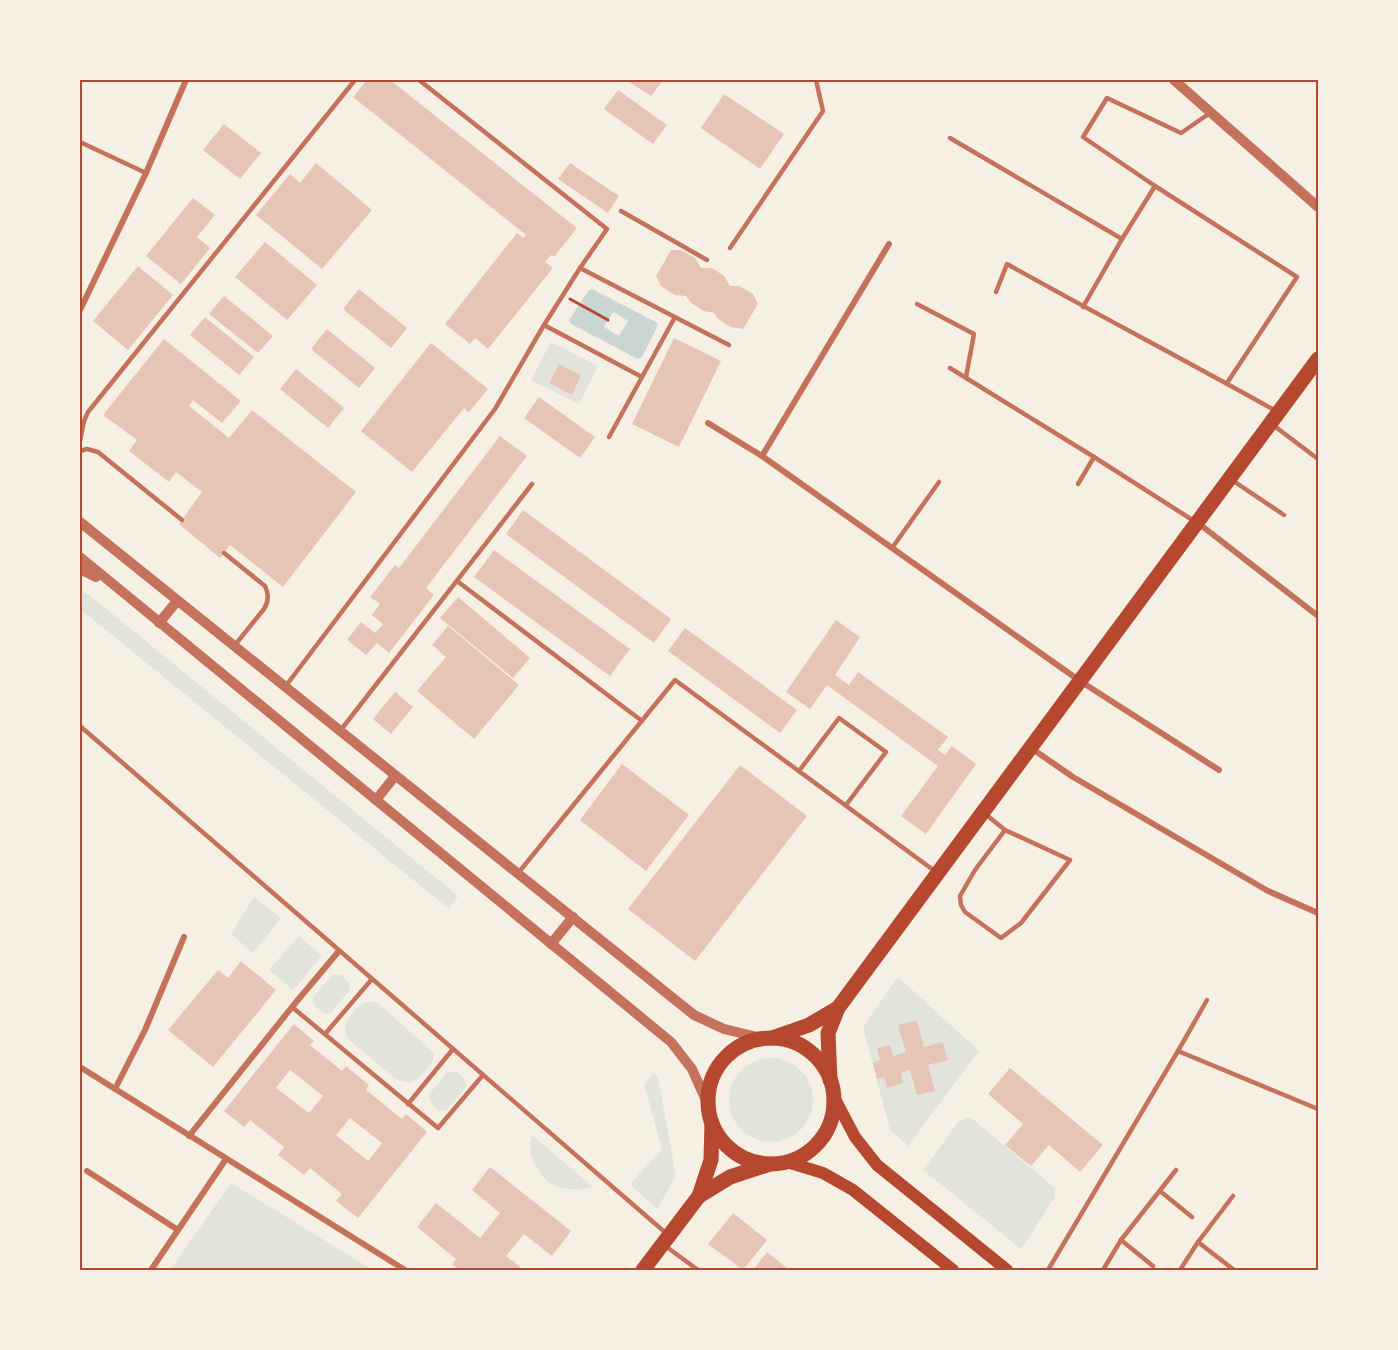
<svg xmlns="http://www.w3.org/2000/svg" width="1398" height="1350" font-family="'Roboto Serif',serif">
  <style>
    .green { fill: #e2e4dc }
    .water { fill: #c9d6d2; fill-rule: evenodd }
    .building { fill: #e6c5b7; fill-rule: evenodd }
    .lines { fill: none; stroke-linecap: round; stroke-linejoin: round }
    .path { stroke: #b5482f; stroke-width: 3 }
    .service { stroke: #c5725c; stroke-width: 4.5 }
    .minor { stroke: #c5725c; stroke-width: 6 }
    .tertiary { stroke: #c5725c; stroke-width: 10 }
    .secondary { stroke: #b5482f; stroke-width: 12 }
    .primary { stroke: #b5482f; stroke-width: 15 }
    .neatline { fill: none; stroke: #b5482f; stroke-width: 2 }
  </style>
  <rect width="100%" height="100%" fill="#f6efe4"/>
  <g class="green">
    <polygon points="551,342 598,366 579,404 531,380"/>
    <polygon points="80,591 88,594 458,896 449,909 80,609"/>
    <polygon points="254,897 281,918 253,953 231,934"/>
    <polygon points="299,936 322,956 293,990 269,970"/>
    <polygon points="332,975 341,975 349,983 350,990 331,1013 323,1013 314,1005 313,997"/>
    <polygon points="898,977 979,1051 908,1146 890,1130 863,1027"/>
    <path d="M373,1002L379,1004L433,1052C433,1053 434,1055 434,1057C433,1064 417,1080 411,1083L397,1080L349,1040C347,1036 346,1034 345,1030C345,1021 355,1008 362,1004C366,1002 368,1002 373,1002Z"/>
    <circle cx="771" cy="1100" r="42"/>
    <polygon points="448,1072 457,1072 465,1080 466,1087 447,1110 438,1110 430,1102 429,1094"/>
    <polygon points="653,1073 658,1077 676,1176 657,1209 630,1184 662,1149 644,1085"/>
    <polygon points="970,1117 1055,1188 1055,1197 1021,1249 923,1170 959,1121"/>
    <path d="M532,1135L593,1187C573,1191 552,1191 540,1173C535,1166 531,1158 530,1150C530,1146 531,1140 532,1135Z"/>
    <polygon points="231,1183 373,1270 170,1270"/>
  </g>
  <path class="water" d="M592,289L656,322L658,325L642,357L638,359L571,324L569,320L589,290ZM613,312L628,321L619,336L604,327Z"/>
  <g class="building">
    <polygon points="367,80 390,80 577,228 554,257 551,255 545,262 553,268 488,349 475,338 470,344 445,324 517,233 524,238 526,235 353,97"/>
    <polygon points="626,80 663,80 651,96"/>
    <polygon points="618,90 667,125 653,144 604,109"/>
    <polygon points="724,94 784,134 760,169 701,128"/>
    <polygon points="224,124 261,153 240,179 203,150"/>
    <polygon points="316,163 372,210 322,269 256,215 290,174 300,183"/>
    <polygon points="570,163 619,196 608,213 558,179"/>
    <polygon points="193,198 215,215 197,237 210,248 181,284 146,256"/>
    <polygon points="265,242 317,285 287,320 235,277"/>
    <polygon points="671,250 681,250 695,258 701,268 712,268 724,276 730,286 739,286 753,294 758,304 743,329 731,327 718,319 714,313 704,311 691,303 686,296 675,295 661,286 656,276"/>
    <polygon points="138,266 173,295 128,350 93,321"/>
    <polygon points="359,289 407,328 391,348 343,309"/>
    <polygon points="224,296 273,336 258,353 209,314"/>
    <polygon points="205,317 254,357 239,375 190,335"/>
    <polygon points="327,329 375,368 359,388 311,349"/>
    <polygon points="674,338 721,361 679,447 632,424"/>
    <polygon points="164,339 241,401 222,423 193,400 189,406 229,438 252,410 356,492 283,587 230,545 220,558 179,524 202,492 176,472 169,482 129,451 137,440 103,415"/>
    <polygon points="431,343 488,389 469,412 464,408 412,472 361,431"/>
    <polygon points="559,364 581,375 572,395 549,383"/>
    <polygon points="296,369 344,408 328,428 280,389"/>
    <polygon points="539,397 595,437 580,458 524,418"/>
    <polygon points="500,436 527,456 426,588 434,595 389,653 377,643 366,655 347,640 361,622 375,633 383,624 372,615 380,604 370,597 395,565 399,568"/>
    <polygon points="523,510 671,619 654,643 506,534"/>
    <polygon points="494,550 630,649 610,676 474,577"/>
    <polygon points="458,597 530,658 513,678 440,618"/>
    <polygon points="836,620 860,637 835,675 849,685 858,672 948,737 938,750 945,755 952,746 976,764 926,834 901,816 938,766 827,685 810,709 786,692"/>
    <polygon points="448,626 519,685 474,739 417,691 446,657 432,645"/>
    <polygon points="685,628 797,710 780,733 668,651"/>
    <polygon points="395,692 413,707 391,734 373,719"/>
    <polygon points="622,764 689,815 646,871 580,820"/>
    <polygon points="740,765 807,816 695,961 628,909"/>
    <polygon points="241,961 276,990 213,1067 168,1030 218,970 228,978"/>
    <polygon points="917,1020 924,1047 943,1042 948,1060 928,1065 935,1091 917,1095 910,1070 901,1073 903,1083 887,1088 884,1077 877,1079 873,1063 880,1060 877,1048 890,1045 893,1056 906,1052 898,1025"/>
    <path d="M294,1024L314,1041L310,1045L342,1071L346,1066L369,1085L366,1090L402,1119L406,1114L427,1132L358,1218L336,1201L342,1194L310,1168L304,1175L278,1155L284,1147L250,1120L244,1127L224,1111ZM290,1070L323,1096L309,1113L276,1088ZM350,1118L382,1143L368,1161L336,1135Z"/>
    <polygon points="1010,1068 1103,1145 1080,1172 1049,1145 1031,1166 1005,1145 1023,1124 988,1094"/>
    <polygon points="490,1167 571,1231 552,1256 524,1234 506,1256 524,1270 458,1270 452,1265 456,1259 417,1227 436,1203 480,1238 500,1213 472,1190"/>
    <polygon points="733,1213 767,1240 743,1270 708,1244"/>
    <polygon points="767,1252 787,1268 785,1270 753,1270"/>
  </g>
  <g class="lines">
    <polyline class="path" points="570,299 608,320"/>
    <g class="service">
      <polyline points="1210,113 1181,133 1107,98 1083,137 1155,186 1297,277 1227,383"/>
      <polyline points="950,138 1122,239"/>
      <polyline points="80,142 146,173"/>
      <polyline points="621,211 707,260"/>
      <polyline points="730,248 823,111 816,80"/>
      <polyline points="580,268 729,345"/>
      <path d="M996,292L1007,264C1096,314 1187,361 1276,411"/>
      <polyline points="917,304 974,334 966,377"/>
      <polyline points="1083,307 1122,239 1155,186"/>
      <polyline points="544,325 642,377"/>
      <polyline points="950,368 1094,457 1194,521"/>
      <polyline points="1273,425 1318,459"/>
      <polyline points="609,437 675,317"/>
      <polyline points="80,441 84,421 88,412 355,80"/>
      <polyline points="80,451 87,449 98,452 182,520"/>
      <polyline points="1232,480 1284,515"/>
      <polyline points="1078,484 1094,457"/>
      <polyline points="892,548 939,482"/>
      <path d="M224,553L265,586C269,594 269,601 264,609L235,645"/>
      <polyline points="457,581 642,721"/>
      <polyline points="285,687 495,409 544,325 580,268 607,229 419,80"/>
      <polyline points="80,726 667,1234"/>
      <polyline points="340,731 532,484"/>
      <polyline points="799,771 839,718 886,752 846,805"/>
      <polyline points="984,813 1005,830 1070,860 1021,923 1001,938 965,912 961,905 960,896 975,870 1005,830"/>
      <polyline points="519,872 675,680 936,872"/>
      <polyline points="292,1007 438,1128 483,1075"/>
      <polyline points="325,1034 372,979"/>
      <polyline points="1178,1051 1318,1109"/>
      <polyline points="408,1104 453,1049"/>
      <polyline points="1160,1191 1192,1217"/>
      <polyline points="1121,1240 1153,1266"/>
      <polyline points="1198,1242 1234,1270"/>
      <polyline points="664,1245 698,1270"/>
      <polyline points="1048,1270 1178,1051 1207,1000"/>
      <polyline points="1103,1270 1121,1240 1176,1170"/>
      <polyline points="1180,1270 1198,1242 1233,1196"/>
    </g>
    <g class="minor">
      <polyline points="80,310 146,173 186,80"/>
      <polyline points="708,423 762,456 1080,681 1219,770"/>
      <polyline points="762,456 889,244"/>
      <polyline points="1198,523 1318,616"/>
      <polyline points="1031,748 1073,777 1268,891 1318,913"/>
      <polyline points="80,1067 405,1270"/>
      <polyline points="115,1089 145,1030 184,937"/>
      <polyline points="189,1136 292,1007 339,951"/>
      <polyline points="87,1171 178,1230"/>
      <polyline points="151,1270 226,1159"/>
    </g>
    <g class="tertiary">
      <polyline points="1174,80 1318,207"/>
      <polyline points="80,522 694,1015 724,1029 765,1039"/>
      <polyline points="80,557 671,1042 692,1069 708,1105"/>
      <polyline points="80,569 96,577"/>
      <polyline points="159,623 177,601"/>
      <polyline points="376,800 395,776"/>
      <polyline points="551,944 573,917"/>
    </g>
    <g class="secondary">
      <polyline points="834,1097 855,1137 877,1165 1007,1270"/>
      <polyline points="787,1162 823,1173 853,1190 953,1270"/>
    </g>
    <g class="primary">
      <polyline points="772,1038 809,1025 838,1008"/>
      <circle cx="771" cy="1101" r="63"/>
      <polyline points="830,1080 828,1033 838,1008 1318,359"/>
      <polyline points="699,1196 730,1177 767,1165"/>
      <polyline points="643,1270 699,1196 711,1160 712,1123"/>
    </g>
  </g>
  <rect width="1398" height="1350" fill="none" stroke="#f6efe4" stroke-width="162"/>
  <rect x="81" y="81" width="1236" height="1188" class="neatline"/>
</svg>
